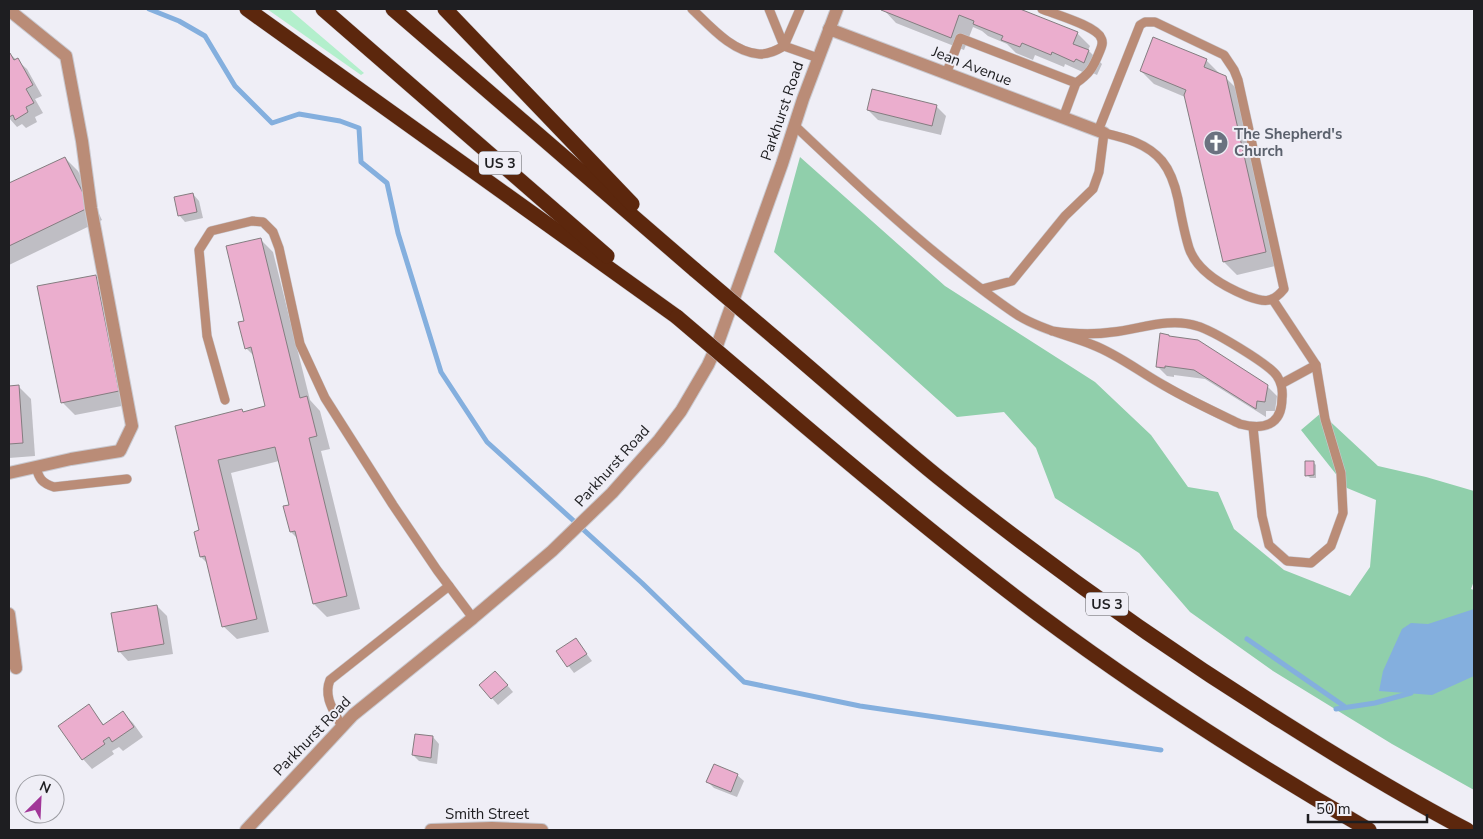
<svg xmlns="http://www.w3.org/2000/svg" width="1483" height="839" font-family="'Nunito Sans',sans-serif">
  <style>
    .green { fill: #b3efcc }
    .forest { fill: #90cfab }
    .water { fill: #84afde }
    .shadow { fill: #0003 }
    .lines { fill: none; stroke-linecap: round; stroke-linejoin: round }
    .stream { stroke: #84afde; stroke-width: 5 }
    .building { fill: #ebaece; stroke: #847d80 }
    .service-casing { stroke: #c9c9d0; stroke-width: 10 }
    .minor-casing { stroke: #c9c9d0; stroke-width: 14 }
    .tertiary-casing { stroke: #c9c9d0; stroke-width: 14 }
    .motorway-casing { stroke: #c9c9d0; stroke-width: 16 }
    .service { stroke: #ba8c77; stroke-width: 9 }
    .minor { stroke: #ba8c77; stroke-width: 12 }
    .tertiary { stroke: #ba8c77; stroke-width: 12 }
    .motorway { stroke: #5c270d; stroke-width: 15 }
    .motorway-bridge-casing { stroke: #c9c9d0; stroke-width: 16; stroke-linecap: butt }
    .motorway-bridge { stroke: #5c270d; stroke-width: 15 }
    .labels { text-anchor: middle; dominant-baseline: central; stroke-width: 4; stroke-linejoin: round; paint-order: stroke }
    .shield { fill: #efeef6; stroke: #5d5c61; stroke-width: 1 }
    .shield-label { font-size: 14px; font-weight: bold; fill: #1e1e21 }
    .street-label { font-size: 15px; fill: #1e1e21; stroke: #efeef6 }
    .worship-label { font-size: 15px; font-weight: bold; fill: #5b616d; stroke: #efeef6; text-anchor: start }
  </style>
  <rect width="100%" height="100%" fill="#efeef6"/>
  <polygon class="green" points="267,9 289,9 364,73 361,75"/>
  <polygon class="forest" points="800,157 945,286 1095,382 1151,435 1188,487 1218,492 1234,529 1284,570 1350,596 1370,567 1376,500 1347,488 1301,430 1321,413 1378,466 1426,477 1474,491 1474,581 1471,589 1474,590 1474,790 1392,744 1273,671 1190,612 1139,553 1055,498 1036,448 1004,412 957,417 774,252"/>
  <polygon class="water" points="1474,609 1474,676 1432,695 1379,691 1383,671 1402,629 1411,623 1428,624"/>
  <g class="shadow">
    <polygon points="883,9 958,9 963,11 963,9 1016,9 1077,33 1090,46 1088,50 1102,64 1097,75 1089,71 1087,74 1065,64 1064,67 1035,55 1033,60 1016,53 1007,44 988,36 982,31 973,27 964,50 896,23"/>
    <polygon points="10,54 27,69 42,96 35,99 43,113 35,117 37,122 26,128 22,124 17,127 9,118 9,55"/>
    <polygon points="1206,60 1219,73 1219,75 1225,77 1238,90 1279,265 1237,275 1224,262 1185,97 1154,84 1141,71"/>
    <polygon points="936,106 946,116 941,135 878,120 868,110"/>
    <polygon points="65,158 78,171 102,220 9,265 9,185"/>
    <polygon points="193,194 199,201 203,218 185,222 179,215"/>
    <polygon points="260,239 273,252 310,400 320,411 330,449 321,451 360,609 327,617 314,604 298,539 291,532 290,505 279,461 231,473 269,632 237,639 223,626 208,564 201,557 200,531 185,470 242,411 244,413 267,407 254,356 246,348 246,322"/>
    <polygon points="95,276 108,289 132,404 75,415 62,402"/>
    <polygon points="1161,335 1267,386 1277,396 1275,411 1266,411 1266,417 1205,379 1174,375 1174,377 1167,376 1157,366"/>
    <polygon points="18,386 31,399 35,456 9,458 9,387"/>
    <polygon points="1313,462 1316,465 1316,478 1310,478 1307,475"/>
    <polygon points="157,606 167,616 173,654 128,661 119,651"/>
    <polygon points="576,640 592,661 574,673 558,652"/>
    <polygon points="502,679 513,692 498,705 480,685"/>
    <polygon points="88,706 105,726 123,713 133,723 143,737 123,751 119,747 112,751 114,754 92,769 83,759"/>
    <polygon points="433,737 439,744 437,764 419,761 413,755"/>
    <polygon points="737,775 744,781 737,797 714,788 708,782"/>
  </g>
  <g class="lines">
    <g class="stream">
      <polyline points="149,9 179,21 205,36 235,86 272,123 299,114 340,121 359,128 361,162 387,183 398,233 441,372 487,442 642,583 744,682 860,706 1161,750"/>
      <polyline points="1247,639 1344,706"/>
      <polyline points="1336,709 1375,703 1411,693"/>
    </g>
  </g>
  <g class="building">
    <polygon points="882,9 1020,9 1078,32 1073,44 1089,50 1084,63 1076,59 1074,62 1052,52 1051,55 1022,43 1020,47 1001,40 1003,36 973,24 974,21 959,15 951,38 881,10"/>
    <polygon points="1153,37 1207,59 1204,67 1226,76 1266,252 1223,262 1184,95 1186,90 1140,71"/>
    <polygon points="9,53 10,53 14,60 18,58 33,85 26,89 34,103 26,107 28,112 15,120 13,115 9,117"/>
    <polygon points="872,89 937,105 932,126 867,110"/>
    <polygon points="65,157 90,207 9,246 9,183"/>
    <polygon points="193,193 197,212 178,216 174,197"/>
    <polygon points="261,238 300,398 307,396 317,436 309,438 347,596 313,604 295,531 290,532 283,506 289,505 275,447 218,460 257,619 222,627 205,556 200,557 194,532 199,530 175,426 242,409 243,412 265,406 251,347 245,349 238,322 244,321 226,246"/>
    <polygon points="96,275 119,391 61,403 37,286"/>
    <polygon points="1160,333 1169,335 1169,336 1198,340 1268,385 1265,402 1257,401 1256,409 1194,370 1165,366 1165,368 1156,367"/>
    <polygon points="19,385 23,443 9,444 9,386"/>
    <polygon points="1305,461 1314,461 1314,475 1305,476"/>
    <polygon points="157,605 164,644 118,652 111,613"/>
    <polygon points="576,638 587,654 567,667 556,651"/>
    <polygon points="495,671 508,685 491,699 479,685"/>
    <polygon points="89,704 103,725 123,711 134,727 112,742 109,737 103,741 105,744 82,760 58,726"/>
    <polygon points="415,734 433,736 431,758 412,755"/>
    <polygon points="714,764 738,774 731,792 706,782"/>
  </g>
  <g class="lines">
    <defs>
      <g id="service">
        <path d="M692,9C710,26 732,52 759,54C768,55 777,50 784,46L818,58"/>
        <polyline points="769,9 784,46 800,9"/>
        <path d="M1042,9C1054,14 1097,26 1101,38C1104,43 1101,48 1099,53C1093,68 1089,74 1076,83"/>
        <polyline points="946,74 960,38 1076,83 1063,118"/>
        <path d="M794,125C843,171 891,217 943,259C968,279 993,299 1019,316C1042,330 1068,335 1093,345C1119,355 1141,373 1165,386C1189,400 1215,412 1240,424C1263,430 1282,426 1282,398C1283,391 1281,382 1277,376C1269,364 1212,330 1197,326C1170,317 1140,329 1113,332C1093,335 1072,334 1052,331"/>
        <path d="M982,289L1012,281L1065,216L1093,189L1099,172L1104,133C1125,138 1147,143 1162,161C1171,172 1175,185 1178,199C1181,215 1184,232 1189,248C1197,272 1225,287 1247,296C1263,302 1272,304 1284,289L1238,80L1234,70L1224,55L1155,22H1145L1140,25L1098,131"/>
        <polyline points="1281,384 1316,365"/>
        <polyline points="225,400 207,336 199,250 211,231 252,221 263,222 273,232 279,248 300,344 325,398 393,505 437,570 473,618"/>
        <polyline points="1253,427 1262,516 1269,545 1287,561 1311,563 1331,546 1343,513 1341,473 1325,419 1316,365 1273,300"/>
        <path d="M36,467C39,479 42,483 54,487L127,479"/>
        <path d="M342,727C334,711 323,697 330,680L449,586"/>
      </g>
      <g id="minor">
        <polyline points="9,10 66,56 82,141 91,208 132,426 120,451 71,459 9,473"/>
        <polyline points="829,29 1104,133"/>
        <polyline points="9,614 16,668"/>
      </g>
      <g id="tertiary">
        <polyline points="246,830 353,715 473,618 552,551 612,493 659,440 681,411 708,365 718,343 782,164 803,99 837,9"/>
        <polyline points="431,830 492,828 542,830"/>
      </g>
      <g id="motorway">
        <polyline points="247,9 677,317"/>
        <polyline points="323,9 607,256"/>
        <polyline points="393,9 695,270"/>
        <polyline points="445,9 632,204"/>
        <path d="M775,338C830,385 883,432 938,477C1048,565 1163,647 1283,722C1343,760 1404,797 1467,830"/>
        <path d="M758,386C850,465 942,542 1038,614C1144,693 1255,764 1369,830"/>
      </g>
    </defs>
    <use href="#service" class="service-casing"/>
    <use href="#minor" class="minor-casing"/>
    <use href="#tertiary" class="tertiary-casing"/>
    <use href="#motorway" class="motorway-casing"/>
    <use href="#service" class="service"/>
    <use href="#minor" class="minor"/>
    <use href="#tertiary" class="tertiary"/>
    <use href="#motorway" class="motorway"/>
    <defs>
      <g id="motorway-bridge">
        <polyline points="695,270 775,338"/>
        <polyline points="677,317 758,386"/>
      </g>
    </defs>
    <use href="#motorway-bridge" class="motorway-bridge-casing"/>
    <use href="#motorway-bridge" class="motorway-bridge"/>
  </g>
  <defs>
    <symbol id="church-disc" viewBox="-11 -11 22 22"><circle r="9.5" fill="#6b7280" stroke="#efeef6"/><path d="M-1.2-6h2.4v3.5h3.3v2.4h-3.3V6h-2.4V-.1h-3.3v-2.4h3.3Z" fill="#fff"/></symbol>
  </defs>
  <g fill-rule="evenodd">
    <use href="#church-disc" x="1202" y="129" width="28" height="28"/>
  </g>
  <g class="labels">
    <g class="shield">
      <rect x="479" y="151.5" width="42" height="23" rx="4"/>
      <rect x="1086" y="592.5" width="42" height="23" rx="4"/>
    </g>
    <g class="shield-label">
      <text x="500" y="163">US 3</text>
      <text x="1107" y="604">US 3</text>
    </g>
    <g class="street-label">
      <text transform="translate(972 66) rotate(21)">Jean Avenue</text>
      <text transform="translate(782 111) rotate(-71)">Parkhurst Road</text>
      <text transform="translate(612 466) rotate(-48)">Parkhurst Road</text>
      <text transform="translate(312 736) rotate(-46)">Parkhurst Road</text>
      <text x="487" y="814">Smith Street</text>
    </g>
    <g class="worship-label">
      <text x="1234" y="134">The Shepherd's<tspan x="1234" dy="17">Church</tspan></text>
    </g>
  </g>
  <rect width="1483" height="839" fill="none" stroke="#1e1e21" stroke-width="20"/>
  <g transform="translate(40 799) rotate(24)"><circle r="24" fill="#efeef6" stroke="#9b9ba1"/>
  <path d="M0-4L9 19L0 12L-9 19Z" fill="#a13698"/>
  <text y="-8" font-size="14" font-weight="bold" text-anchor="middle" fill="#1e1e21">N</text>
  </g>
  <path d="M1308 814v8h119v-8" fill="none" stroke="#1e1e21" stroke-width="2.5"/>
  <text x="1316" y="814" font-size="15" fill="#1e1e21" stroke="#efeef6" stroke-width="4" paint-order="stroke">50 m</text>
</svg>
